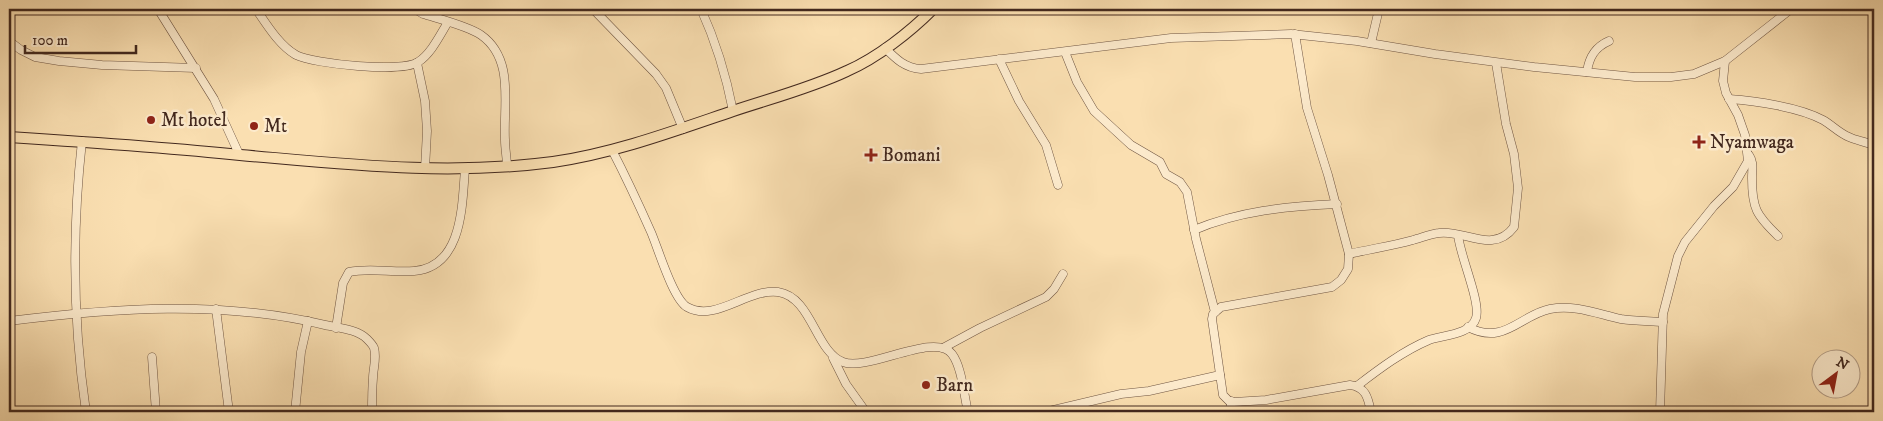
<svg xmlns="http://www.w3.org/2000/svg" width="1883" height="421" font-family="'IM FELL DW Pica',serif">
  <style>
    .lines { fill: none; stroke-linecap: round; stroke-linejoin: round }
    .minor-casing { stroke: #705643; stroke-width: 9 }
    .major-casing { stroke: #42281e; stroke-width: 12 }
    .minor { stroke: #fceacc; stroke-width: 8 }
    .major { stroke: #fadfb1; stroke-width: 10 }
    .poi-dot { fill: #8f2418; stroke: #fceacc; stroke-width: 2 }
    .labels { text-anchor: middle; dominant-baseline: central; stroke-width: 5; stroke-linejoin: round; paint-order: stroke }
    .poi-label { font-size: 19px; fill: #42281e; stroke: #fceacc; text-anchor: start }
  </style>
  <rect width="100%" height="100%" fill="#fadfb1"/>
  <filter id="stains"><feTurbulence type="fractalNoise" baseFrequency=".004" numOctaves="4"/><feColorMatrix values="0 0 0 0 .2 0 0 0 0 .09 0 0 0 0 .02 0 0 0 .5 -.17"/></filter>
  <radialGradient id="worn" r=".72"><stop offset=".6" stop-color="#630" stop-opacity="0"/><stop offset="1" stop-color="#630" stop-opacity=".3"/></radialGradient>
  <g class="lines">
    <defs>
      <g id="minor">
        <polyline points="158,9 214,99 239,154"/>
        <path d="M256,9C267,25 279,45 296,55C314,64 402,73 418,62C431,54 440,35 448,22"/>
        <path d="M415,9L423,14C439,19 468,26 481,35C515,59 503,105 505,140C505,149 507,158 507,167"/>
        <polyline points="593,9 656,74 666,88 683,129"/>
        <path d="M701,9C716,42 726,75 733,111"/>
        <path d="M1295,34L1307,108L1328,175L1349,254L1348,269L1341,280L1332,287L1221,307L1213,314L1212,319L1223,395L1229,401L1234,402L1266,400L1350,385C1366,387 1368,398 1371,412"/>
        <polyline points="9,41 21,50 35,57 59,61 102,65 196,68"/>
        <polyline points="1371,43 1379,9"/>
        <path d="M885,48C896,59 905,68 921,69L1171,38L1291,34L1357,41L1435,54L1534,67L1635,77H1671L1694,74L1725,61L1791,9"/>
        <polyline points="1065,52 1077,82 1094,111 1131,145 1160,162 1166,174 1180,182 1187,192 1196,239 1215,312"/>
        <polyline points="999,59 1019,101 1046,145 1058,185"/>
        <polyline points="417,63 425,101 427,131 425,169"/>
        <path d="M1587,72C1589,57 1595,47 1609,41"/>
        <path d="M1729,99C1756,101 1799,107 1823,120C1832,125 1839,133 1849,137C1857,141 1866,141 1874,146"/>
        <path d="M82,141C72,231 73,323 86,412"/>
        <path d="M612,150C626,177 639,205 651,232C658,248 673,299 687,307C715,323 748,288 778,292C812,297 815,351 843,362C868,372 935,331 952,354C962,367 964,396 968,412"/>
        <path d="M1749,155C1754,162 1752,169 1752,178C1752,208 1756,215 1778,236"/>
        <path d="M1194,230C1239,211 1288,206 1337,204"/>
        <path d="M1349,254C1370,249 1392,246 1413,240C1421,238 1430,234 1439,233C1464,229 1493,255 1514,227L1518,188L1514,154L1506,124L1496,63"/>
        <polyline points="216,309 229,412"/>
        <path d="M9,321C114,308 221,300 325,325C338,328 357,329 367,339C369,341 373,345 374,348C377,358 373,369 373,378C372,390 372,401 372,412"/>
        <path d="M1468,327C1504,346 1520,315 1550,309C1574,304 1598,314 1621,319C1635,321 1649,321 1663,322"/>
        <path d="M336,328L343,283L349,272C370,267 392,273 414,271C463,267 462,205 465,169"/>
        <polyline points="943,348 980,328 1046,297 1054,289 1063,274"/>
        <polyline points="152,357 156,412"/>
        <polyline points="833,358 846,384 866,412"/>
        <path d="M1357,386C1379,369 1403,351 1429,340C1442,335 1471,335 1476,318C1481,302 1460,256 1458,235"/>
        <polyline points="1231,401 1231,412"/>
        <polyline points="295,412 301,352 308,321"/>
        <polyline points="1045,412 1121,394 1149,391 1220,375"/>
        <polyline points="1660,412 1663,314 1678,256 1685,242 1714,206 1733,187 1748,161 1745,135 1738,115 1726,93 1723,81 1725,61"/>
      </g>
      <path id="major" d="M9,137C86,142 163,147 240,155C345,164 446,176 553,162C615,153 674,131 733,111C772,98 811,88 847,71C877,58 910,32 933,9"/>
    </defs>
    <use href="#minor" class="minor-casing"/>
    <use href="#major" class="major-casing"/>
    <use href="#minor" class="minor"/>
    <use href="#major" class="major"/>
  </g>
  <g class="poi-dot">
    <circle cx="151" cy="120" r="5"/>
    <circle cx="254" cy="126" r="5"/>
    <path d="M1696.5 134.5h5v5h5v5h-5v5h-5v-5h-5v-5h5z"/>
    <path d="M868.5 147.5h5v5h5v5h-5v5h-5v-5h-5v-5h5z"/>
    <circle cx="926" cy="385" r="5"/>
  </g>
  <g class="labels">
    <g class="poi-label">
      <text x="161" y="120">Mt hotel</text>
      <text x="264" y="126">Mt</text>
      <text x="1710" y="142">Nyamwaga</text>
      <text x="882" y="155">Bomani</text>
      <text x="936" y="385">Barn</text>
    </g>
  </g>
  <rect width="1883" height="421" fill="none" stroke="#fadfb1" stroke-width="30"/>
  <rect x="10" y="10" width="1863" height="401" fill="none" stroke="#42281e" stroke-width="2.5"/>
  <rect x="15" y="15" width="1853" height="391" fill="none" stroke="#42281e"/>
  <g transform="translate(1836 374) rotate(32)"><circle r="24" fill="#fceacc" stroke="#b29c86"/>
  <path d="M0-4L9 19L0 12L-9 19Z" fill="#8f2418"/>
  <text y="-8" font-size="14" font-weight="bold" text-anchor="middle" fill="#42281e">N</text>
  </g>
  <path d="M25 45v8h111v-8" fill="none" stroke="#42281e" stroke-width="2.5"/>
  <text x="32" y="45" font-size="15" fill="#42281e" stroke="#fceacc" stroke-width="4" paint-order="stroke">100 m</text>
  <rect width="100%" height="100%" filter="url(#stains)"/>
  <rect width="100%" height="100%" fill="url(#worn)"/>
</svg>
